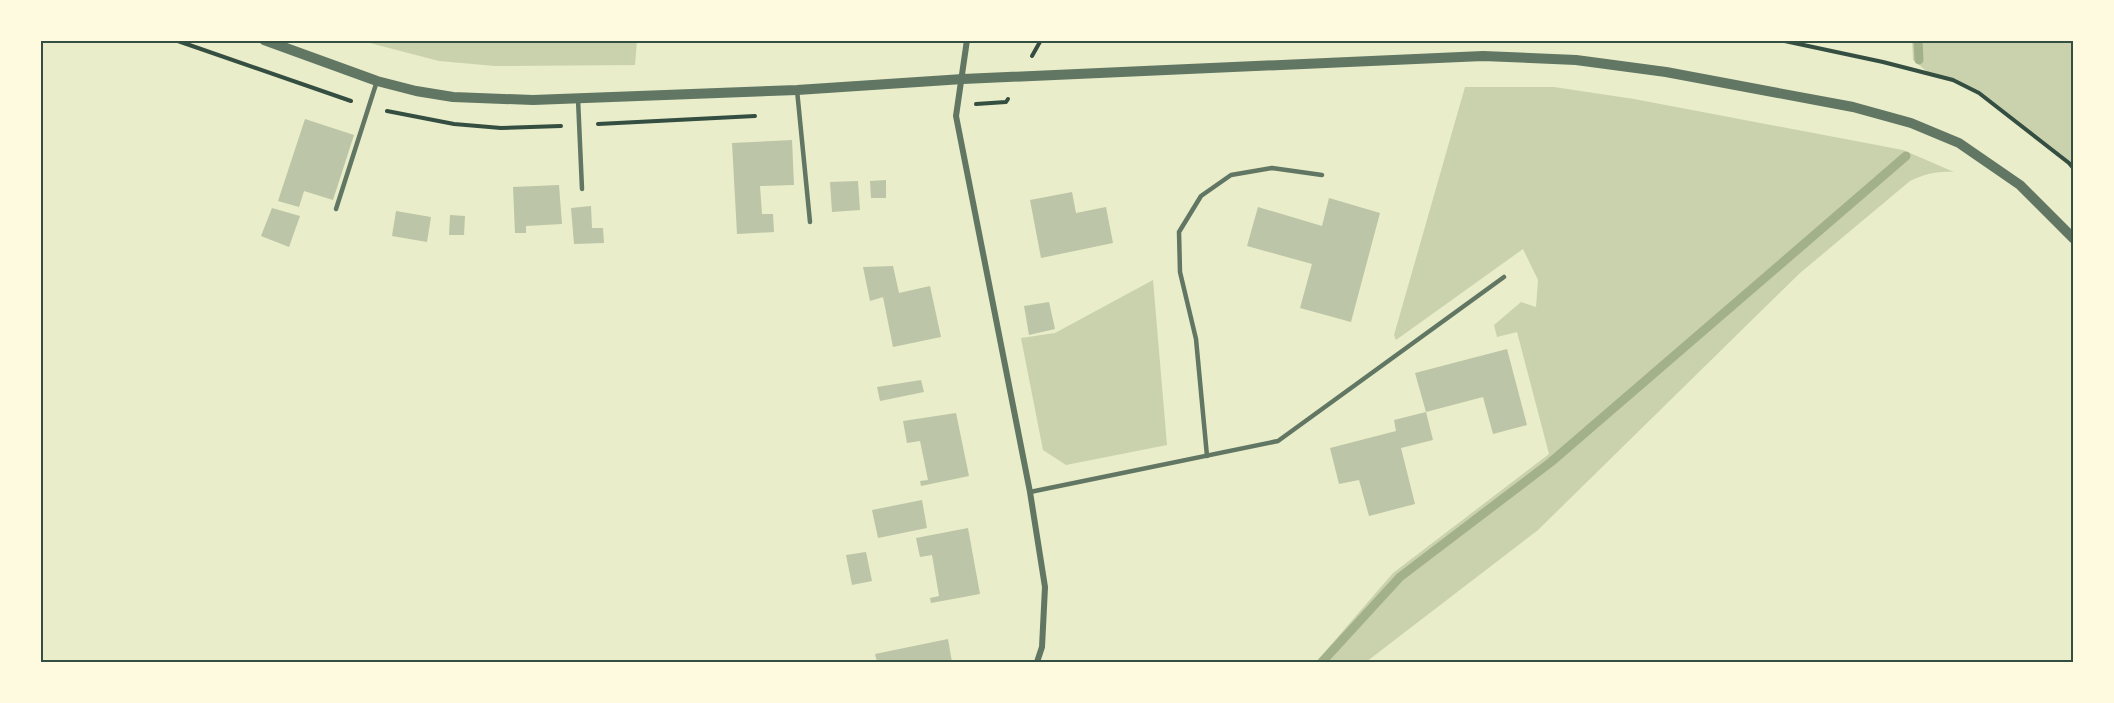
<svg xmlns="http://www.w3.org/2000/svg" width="2114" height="703" font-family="'Varela Round',sans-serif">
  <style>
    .green { fill: #cad2ad }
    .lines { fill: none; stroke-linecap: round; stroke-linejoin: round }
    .stream { stroke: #a3b18a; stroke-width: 9 }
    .building { fill: #bcc5a7 }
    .path { stroke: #344e41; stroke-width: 4 }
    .service { stroke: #617663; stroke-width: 4.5 }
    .minor { stroke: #617663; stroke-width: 6 }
    .tertiary { stroke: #617663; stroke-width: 10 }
    .neatline { fill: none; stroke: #344e41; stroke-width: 2 }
  </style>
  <rect width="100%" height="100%" fill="#e9edc9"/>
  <g class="green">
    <polygon points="362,41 637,41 635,65 495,66 439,61"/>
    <polygon points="1912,41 2073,41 2073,169 1979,93 1953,80 1930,74 1913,60"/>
    <path d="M1465,87H1554L1634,99L1903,150L1954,172C1937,171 1925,174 1910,181L1800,273L1538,530L1366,662H1316L1393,573L1549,454L1517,332L1497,337L1494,325L1521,302L1536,307L1538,280L1523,249L1396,340L1394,335Z"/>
    <polygon points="1153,280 1167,445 1066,465 1043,450 1021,338 1055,333"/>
  </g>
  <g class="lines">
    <g class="stream">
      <polyline points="1918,40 1919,60"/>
      <polyline points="1322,662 1400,577 1551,462 1906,156"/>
    </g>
  </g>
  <g class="building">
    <polygon points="305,119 354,135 333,200 304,191 299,207 278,201"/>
    <polygon points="792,140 794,185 760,186 762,214 773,214 774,232 737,234 732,143"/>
    <polygon points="886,180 886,198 871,198 870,181"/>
    <polygon points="858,181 860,210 832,212 830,182"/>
    <polygon points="559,185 562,224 526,226 526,233 515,233 513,187"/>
    <polygon points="1072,192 1076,213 1106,207 1113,243 1041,258 1030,200"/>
    <polygon points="1329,198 1380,213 1351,322 1300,308 1312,264 1247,246 1258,207 1322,226"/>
    <polygon points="591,206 592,228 603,228 604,243 574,244 571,208"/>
    <polygon points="272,208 300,216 289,247 261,236"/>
    <polygon points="396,211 431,217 427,242 392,236"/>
    <polygon points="450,215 465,216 464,235 449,235"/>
    <polygon points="893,266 899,293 930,286 941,337 893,347 883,297 870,301 863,267"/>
    <polygon points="1049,302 1055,329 1029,335 1024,306"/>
    <polygon points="1507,349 1527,425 1493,434 1483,397 1426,412 1415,373"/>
    <polygon points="921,380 924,392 880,401 877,387"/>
    <polygon points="1426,412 1433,440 1401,448 1415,504 1369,516 1359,480 1339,484 1330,448 1396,431 1394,420"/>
    <polygon points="956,413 969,476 921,486 920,481 928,480 920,441 907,443 903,421"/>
    <polygon points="922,500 927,528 878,538 872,510"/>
    <polygon points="968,528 980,594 931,603 930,598 939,596 932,555 920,557 916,538"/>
    <polygon points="866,552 872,581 852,585 846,555"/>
    <polygon points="948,639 952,662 877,662 875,654"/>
  </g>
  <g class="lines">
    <g class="path">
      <polyline points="175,40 351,101"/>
      <polyline points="1780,40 1883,62 1953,80 1979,93 2069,163 2074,169"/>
      <polyline points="1032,56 1041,40"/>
      <polyline points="976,104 1006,102 1008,99"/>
      <polyline points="387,111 454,124 501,128 561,126"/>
      <polyline points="598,124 755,116"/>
    </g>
    <g class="service">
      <polyline points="797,90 810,222"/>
      <polyline points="578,99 582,189"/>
      <polyline points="336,209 377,81"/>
      <polyline points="1207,456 1196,339 1180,272 1179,232 1201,196 1231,175 1272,168 1322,175"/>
      <polyline points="1030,492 1278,441 1504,277"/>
    </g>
    <polyline class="minor" points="967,40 956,116 1030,492 1045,587 1042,647 1037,662"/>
    <polyline class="tertiary" points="264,40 377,81 416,91 453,97 533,100 797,90 963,79 1483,56 1576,60 1666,72 1853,107 1911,123 1959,143 2020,185 2074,239"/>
  </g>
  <rect width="2114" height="703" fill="none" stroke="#fefae0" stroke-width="84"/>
  <rect x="42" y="42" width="2030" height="619" class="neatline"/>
</svg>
